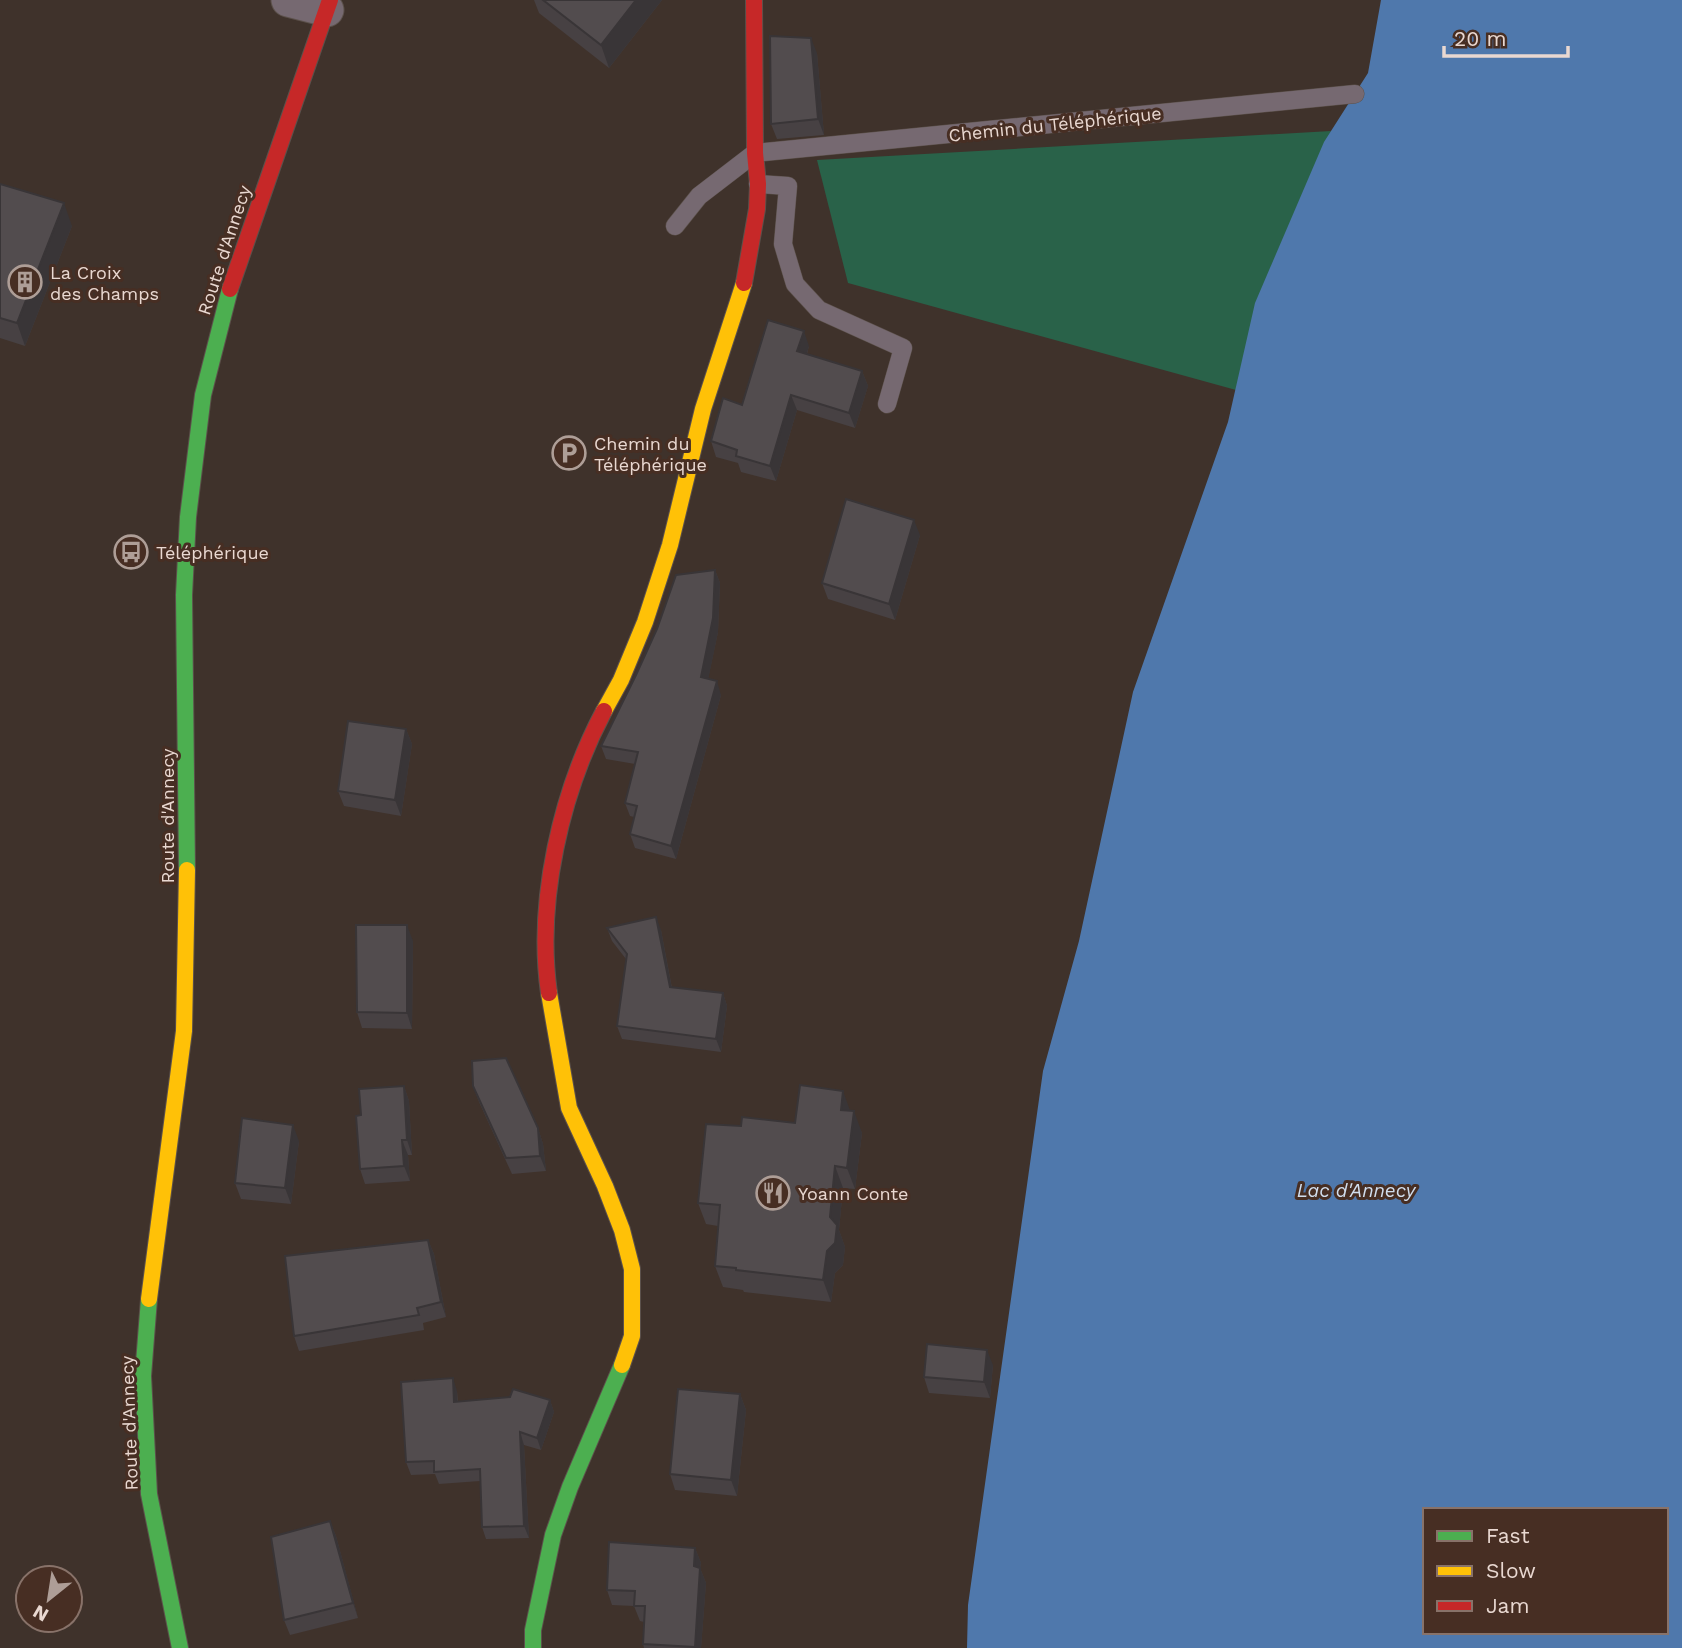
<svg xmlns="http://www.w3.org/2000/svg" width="1682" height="1648" font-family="'Work Sans',sans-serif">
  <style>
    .green { fill: #296249 }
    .water { fill: #4f78ac; fill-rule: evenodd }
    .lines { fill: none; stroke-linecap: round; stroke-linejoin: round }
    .lane-casing { stroke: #5c514b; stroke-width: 19 }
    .street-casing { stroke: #5c514b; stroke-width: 35 }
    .fast-casing { stroke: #5c514b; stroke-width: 18 }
    .slow-casing { stroke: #5c514b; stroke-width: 18 }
    .jam-casing { stroke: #5c514b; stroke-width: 18 }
    .lane { stroke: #766971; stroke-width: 18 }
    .street { stroke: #766971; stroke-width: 33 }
    .fast { stroke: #4caf50; stroke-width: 16 }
    .slow { stroke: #ffc107; stroke-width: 16 }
    .jam { stroke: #c62828; stroke-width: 16 }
    .wall { fill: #474143 }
    .shaded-wall { fill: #393537 }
    .building { fill: #524c4e; stroke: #393537; stroke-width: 2 }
    .labels { text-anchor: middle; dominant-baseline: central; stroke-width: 6; stroke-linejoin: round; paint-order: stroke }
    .street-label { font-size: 18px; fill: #e9d8d1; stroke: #472e23 }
    .poi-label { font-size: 18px; fill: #e9d8d1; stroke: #472e23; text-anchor: start }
    .water-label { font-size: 19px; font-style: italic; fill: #d1deee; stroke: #472e23 }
  </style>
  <rect width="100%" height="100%" fill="#3f322b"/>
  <polygon class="green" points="1331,131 1236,390 848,283 817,160"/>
  <path class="water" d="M1381,0H1682V1648H967L968,1605L1043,1071L1079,941L1133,692L1228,422L1255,303L1324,142L1368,73ZM1425,1510H1666V1632H1425Z"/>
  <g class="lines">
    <defs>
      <g id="lane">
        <polyline points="758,184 788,186 783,244 795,284 819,310 903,348 887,404"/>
        <polyline points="675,226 699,196 755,153 1355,94"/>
      </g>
      <polyline id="street" points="288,0 327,10"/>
      <g id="fast">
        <polyline points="187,870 184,595 188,517 203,395 230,289"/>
        <polyline points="149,1299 143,1376 149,1494 180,1648"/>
        <polyline points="533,1648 533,1630 553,1535 570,1487 622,1365"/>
      </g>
      <g id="slow">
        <polyline points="604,711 621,680 645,622 670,545 703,409 744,283"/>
        <polyline points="549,993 569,1108 605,1186 622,1230 632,1269 632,1336 622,1365"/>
        <polyline points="149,1299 184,1031 187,870"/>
      </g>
      <g id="jam">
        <polyline points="744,283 757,209 758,184 755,153 754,0"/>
        <polyline points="230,289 330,0"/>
        <path d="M549,993C536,901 561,792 604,711"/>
      </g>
    </defs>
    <use href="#lane" class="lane-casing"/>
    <use href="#street" class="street-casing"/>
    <use href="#fast" class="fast-casing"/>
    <use href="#slow" class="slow-casing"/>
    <use href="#jam" class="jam-casing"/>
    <use href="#lane" class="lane"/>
    <use href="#street" class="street"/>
    <use href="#fast" class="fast"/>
    <use href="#slow" class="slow"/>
    <use href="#jam" class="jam"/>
  </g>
  <g class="wall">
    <polygon points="534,0 662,0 609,68 539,13"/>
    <polygon points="817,53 824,135 777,139 771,124"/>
    <polygon points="0,184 72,226 25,346 0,338"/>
    <polygon points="809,346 807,354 862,371 868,386 855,428 797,410 776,481 741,472 738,463 716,457 711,441 742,405"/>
    <polygon points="920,535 895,620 828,599 822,583"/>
    <polygon points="715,570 720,583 718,632 708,679 721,695 676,859 635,848 630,834 634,817 630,816 625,803 635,764 606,759 601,746"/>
    <polygon points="406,729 412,744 401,816 344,806 338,791"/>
    <polygon points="607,928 661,930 672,988 723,993 727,1006 721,1052 622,1039 617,1026 626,959 612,941"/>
    <polygon points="413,941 412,1029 362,1028 357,1012"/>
    <polygon points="404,1086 409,1101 412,1155 408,1155 410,1181 365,1184 360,1169 361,1115"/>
    <polygon points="473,1086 538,1128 543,1144 546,1171 512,1174 479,1102"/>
    <polygon points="851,1111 862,1133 855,1189 843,1188 839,1230 845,1247 843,1265 835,1273 831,1302 744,1292 743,1290 723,1287 715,1266 718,1226 706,1224 698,1203 741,1126 795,1123"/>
    <polygon points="299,1141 291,1204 241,1199 235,1183"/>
    <polygon points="428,1240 434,1254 446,1317 423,1323 424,1330 299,1351 294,1336"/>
    <polygon points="993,1365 990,1398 929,1393 924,1377"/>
    <polygon points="457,1391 458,1402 550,1400 554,1412 541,1450 524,1445 529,1538 486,1539 482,1527 480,1481 439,1484 435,1474 411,1475 406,1462"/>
    <polygon points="740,1394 746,1410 737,1496 675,1490 670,1474"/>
    <polygon points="330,1521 336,1536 358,1618 290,1635 284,1620"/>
    <polygon points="695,1548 701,1563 700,1568 706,1583 701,1648 644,1648 643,1644 644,1622 640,1621 634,1606 612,1605 607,1590"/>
  </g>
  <g class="shaded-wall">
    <polygon points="636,0 662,0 609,68 601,45"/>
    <polygon points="811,38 817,53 824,135 818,119"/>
    <polygon points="64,203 72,226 25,346 17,323"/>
    <polygon points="804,331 809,346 803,366 797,351"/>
    <polygon points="862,371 868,386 855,428 849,413"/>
    <polygon points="791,395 797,410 776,481 770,466"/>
    <polygon points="914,520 920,535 895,620 889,604"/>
    <polygon points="715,570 720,583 718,632 706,690 701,677"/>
    <polygon points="717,681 721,695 676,859 671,846"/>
    <polygon points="406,729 412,744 401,816 395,800"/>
    <polygon points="656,917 661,930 674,1000 670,987"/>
    <polygon points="407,925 413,941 412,1029 407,1013"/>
    <polygon points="723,993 727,1006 721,1052 716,1039"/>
    <polygon points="404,1086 409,1101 412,1155 407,1140"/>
    <polygon points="843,1091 851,1113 841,1110"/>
    <polygon points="854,1111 862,1133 855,1189 847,1168"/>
    <polygon points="293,1125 299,1141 291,1204 285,1188"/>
    <polygon points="538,1128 543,1144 546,1171 540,1156"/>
    <polygon points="402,1140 408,1155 410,1181 404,1166"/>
    <polygon points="835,1166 843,1188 839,1230 845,1247 843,1265 835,1273 831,1302 823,1280"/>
    <polygon points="428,1240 434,1254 446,1317 441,1302"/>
    <polygon points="987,1350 993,1365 990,1398 984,1382"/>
    <polygon points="453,1378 457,1391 458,1414 454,1402"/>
    <polygon points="740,1394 746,1410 737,1496 731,1480"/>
    <polygon points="550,1400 554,1412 541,1450 537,1438"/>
    <polygon points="520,1432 524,1445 529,1538 524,1526"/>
    <polygon points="330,1521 336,1536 358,1618 353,1603"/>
    <polygon points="695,1548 701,1563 700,1568 706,1583 701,1648 695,1648 695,1647 694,1566"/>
  </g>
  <g class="building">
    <polygon points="543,0 636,0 601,45"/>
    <polygon points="770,36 811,38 818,119 771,124"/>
    <polygon points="0,184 64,203 17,323 0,318"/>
    <polygon points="768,320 804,331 797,351 862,371 849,413 791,395 770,466 736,456 737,450 711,441 723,398 742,405"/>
    <polygon points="846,499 914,520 889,604 822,583"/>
    <polygon points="715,570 713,618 701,677 717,681 671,846 630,834 637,806 625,803 638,752 601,746 636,675 657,629 676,575"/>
    <polygon points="348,721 406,729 395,800 338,791"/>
    <polygon points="656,917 670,987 723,993 716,1039 617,1026 627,954 607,928"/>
    <polygon points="356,925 407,925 407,1013 357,1012"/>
    <polygon points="506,1058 538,1128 540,1156 506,1158 473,1086 472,1061"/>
    <polygon points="800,1085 843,1091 841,1110 854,1111 847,1168 835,1166 830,1217 837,1225 835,1243 827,1251 823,1280 736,1270 736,1268 715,1266 720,1205 698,1203 706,1124 741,1126 742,1117 795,1123"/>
    <polygon points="404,1086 407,1140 402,1140 404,1166 360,1169 356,1116 361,1115 359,1089"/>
    <polygon points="242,1118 293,1125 285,1188 235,1183"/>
    <polygon points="428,1240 441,1302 417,1308 419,1315 294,1336 285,1256"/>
    <polygon points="927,1344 987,1350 984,1382 924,1377"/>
    <polygon points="453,1378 454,1402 510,1397 513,1389 550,1400 537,1438 520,1432 524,1526 482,1527 480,1469 434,1472 434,1461 406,1462 401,1382"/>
    <polygon points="678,1389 740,1394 731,1480 670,1474"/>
    <polygon points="330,1521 353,1603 284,1620 271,1537"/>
    <polygon points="609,1542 695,1548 694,1566 700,1568 695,1647 643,1644 645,1606 634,1606 635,1591 607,1590"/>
  </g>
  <defs>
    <symbol id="building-ring" viewBox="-11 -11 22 22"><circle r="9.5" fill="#472e23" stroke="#ae9e97" stroke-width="1.5"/><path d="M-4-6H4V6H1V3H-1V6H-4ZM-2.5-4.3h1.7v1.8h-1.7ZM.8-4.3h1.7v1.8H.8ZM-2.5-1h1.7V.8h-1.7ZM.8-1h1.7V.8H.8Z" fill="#ae9e97"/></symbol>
    <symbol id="parking-ring" viewBox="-11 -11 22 22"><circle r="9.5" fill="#472e23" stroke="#ae9e97" stroke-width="1.5"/><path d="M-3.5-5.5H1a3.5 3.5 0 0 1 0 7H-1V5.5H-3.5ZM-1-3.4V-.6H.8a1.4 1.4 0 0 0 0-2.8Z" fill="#ae9e97"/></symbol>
    <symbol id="bus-ring" viewBox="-11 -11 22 22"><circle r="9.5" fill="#472e23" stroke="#ae9e97" stroke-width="1.5"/><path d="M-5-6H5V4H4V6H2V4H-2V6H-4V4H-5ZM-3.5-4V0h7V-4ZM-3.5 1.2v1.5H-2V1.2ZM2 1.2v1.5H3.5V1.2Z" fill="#ae9e97"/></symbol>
    <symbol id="restaurant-ring" viewBox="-11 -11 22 22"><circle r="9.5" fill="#472e23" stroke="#ae9e97" stroke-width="1.5"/><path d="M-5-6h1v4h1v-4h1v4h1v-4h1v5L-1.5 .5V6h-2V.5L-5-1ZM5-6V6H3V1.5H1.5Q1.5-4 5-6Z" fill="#ae9e97"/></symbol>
  </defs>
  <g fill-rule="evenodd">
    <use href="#building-ring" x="6" y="263" width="38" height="38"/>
    <use href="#parking-ring" x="550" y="434" width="38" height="38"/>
    <use href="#bus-ring" x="112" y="533" width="38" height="38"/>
    <use href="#restaurant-ring" x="754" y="1174" width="38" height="38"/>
  </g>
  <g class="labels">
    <g class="street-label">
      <text transform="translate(1055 124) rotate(-6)">Chemin du Téléphérique</text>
      <text transform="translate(224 250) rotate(-72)">Route d'Annecy</text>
      <text transform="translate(167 816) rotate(-90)">Route d'Annecy</text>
      <text transform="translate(129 1423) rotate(-92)">Route d'Annecy</text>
    </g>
    <g class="poi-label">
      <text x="50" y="272">La Croix<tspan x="50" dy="21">des Champs</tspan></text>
      <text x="594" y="443">Chemin du<tspan x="594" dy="21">Téléphérique</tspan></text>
      <text x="156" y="552">Téléphérique</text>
      <text x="798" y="1193">Yoann Conte</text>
    </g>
    <g class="water-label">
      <text x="1356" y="1190">Lac d'Annecy</text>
    </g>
  </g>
  <rect x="1423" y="1508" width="245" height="126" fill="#472e23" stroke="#887269" stroke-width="2"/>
  <rect x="1437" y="1531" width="35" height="10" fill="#4caf50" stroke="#887269" stroke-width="2"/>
  <text x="1486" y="1543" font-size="21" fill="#e9d8d1">Fast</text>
  <rect x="1437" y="1566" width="35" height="10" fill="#ffc107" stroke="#887269" stroke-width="2"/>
  <text x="1486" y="1578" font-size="21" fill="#e9d8d1">Slow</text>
  <rect x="1437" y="1601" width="35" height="10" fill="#c62828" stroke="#887269" stroke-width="2"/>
  <text x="1486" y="1613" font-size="21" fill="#e9d8d1">Jam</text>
  <g transform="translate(49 1599) rotate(210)"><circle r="33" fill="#472e23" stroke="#887269" stroke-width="2"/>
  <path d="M0-5L12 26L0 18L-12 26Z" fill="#ae9e97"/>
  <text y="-10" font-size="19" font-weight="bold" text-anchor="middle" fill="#e9d8d1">N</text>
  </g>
  <path d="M1444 46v10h124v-10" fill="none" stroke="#e9d8d1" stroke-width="3.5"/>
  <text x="1454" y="46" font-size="21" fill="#e9d8d1" stroke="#472e23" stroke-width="5" paint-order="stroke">20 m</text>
</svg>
